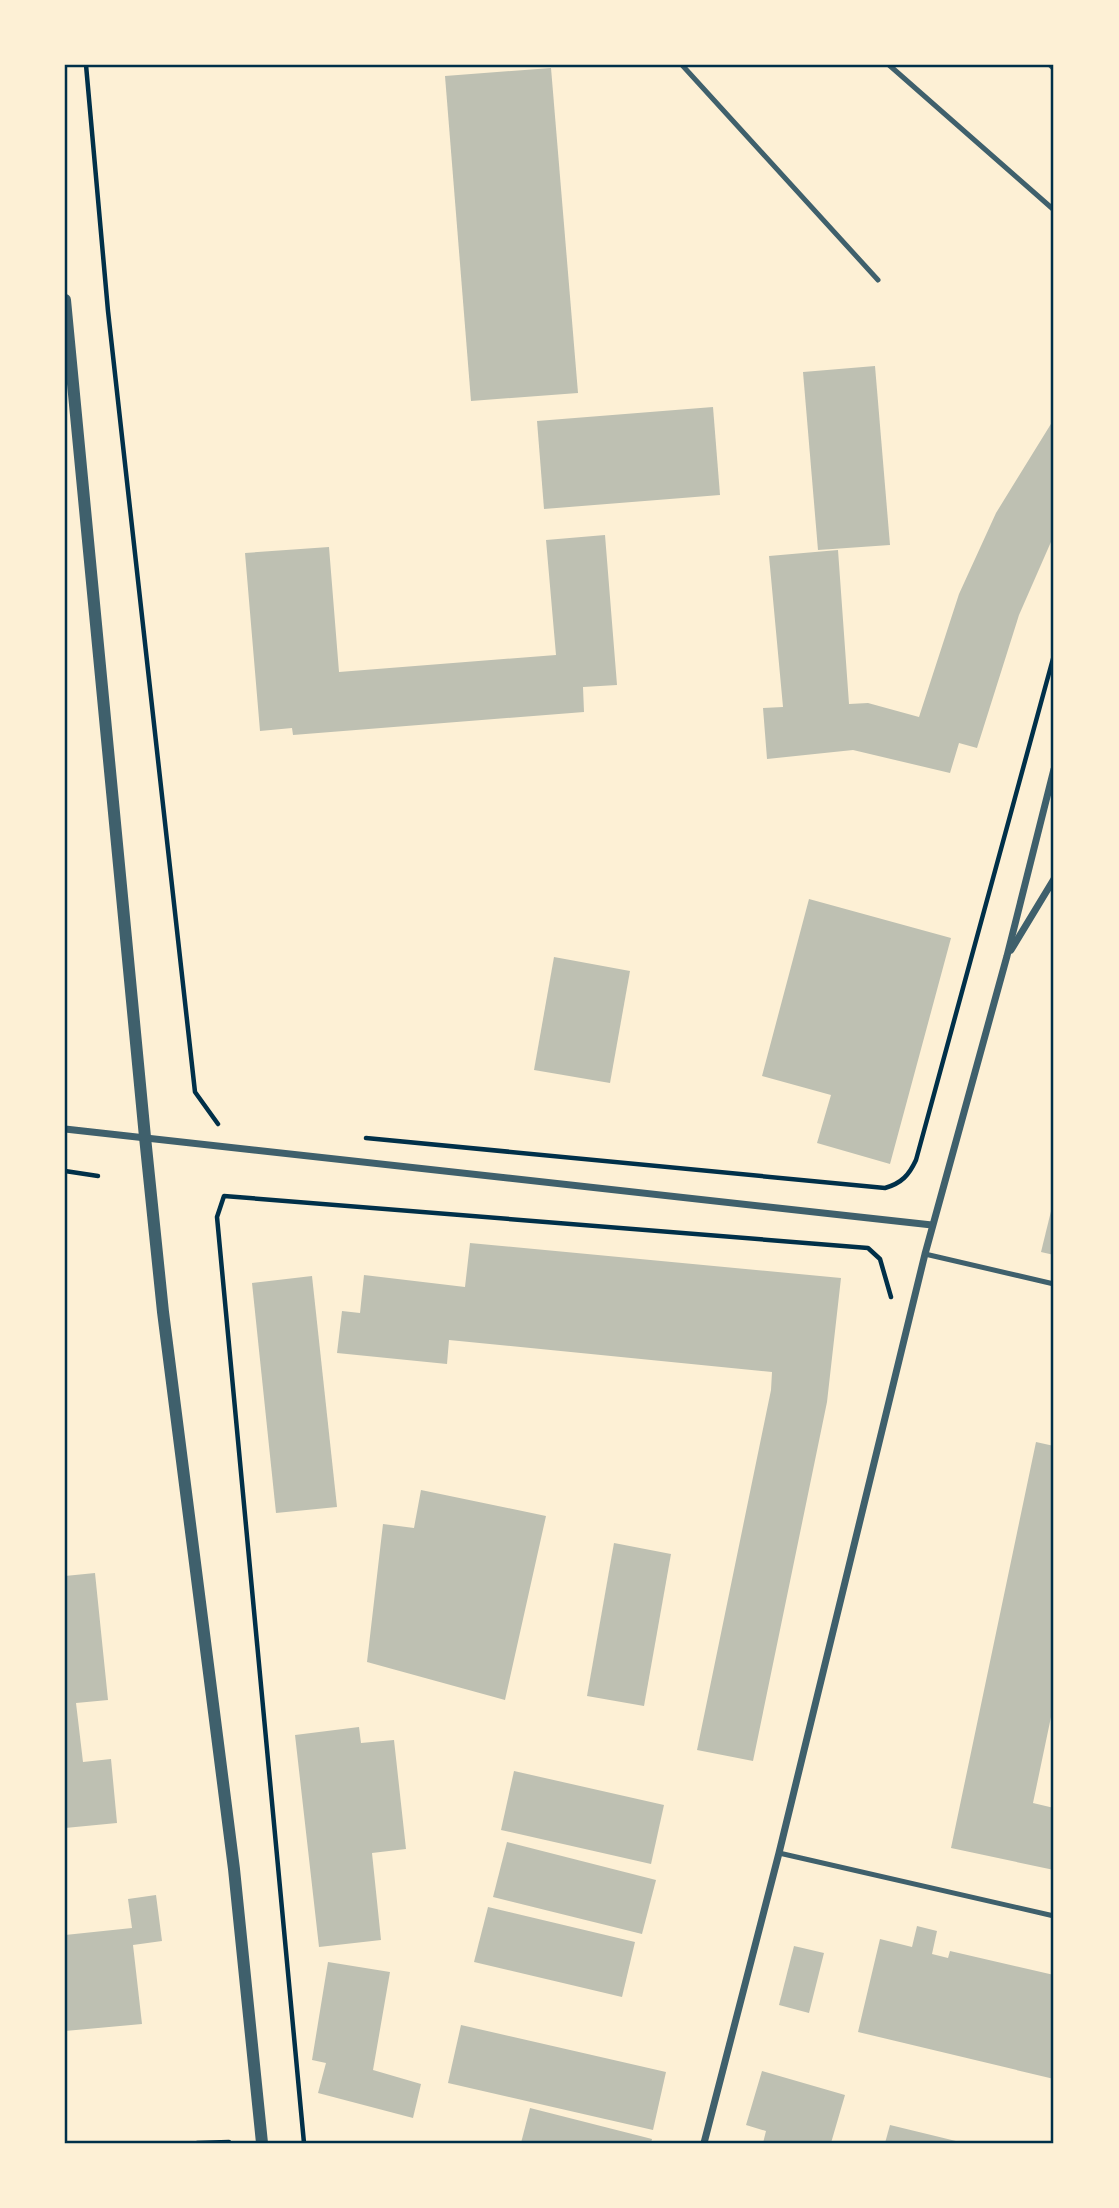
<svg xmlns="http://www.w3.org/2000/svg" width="1119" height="2208" font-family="'PT Sans Narrow',sans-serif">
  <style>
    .building { fill: #bec0b2 }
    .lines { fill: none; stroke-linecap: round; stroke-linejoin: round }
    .path { stroke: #003049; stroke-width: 4.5 }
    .service { stroke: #3f606c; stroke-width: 5 }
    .minor { stroke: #3f606c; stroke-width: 7 }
    .tertiary { stroke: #3f606c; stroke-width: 12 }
    .neatline { fill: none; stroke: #003049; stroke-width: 2.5 }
  </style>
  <rect width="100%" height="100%" fill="#fdf0d5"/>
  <g class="building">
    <polygon points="551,68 578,393 471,401 445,76"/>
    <polygon points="875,366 890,545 818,550 803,372"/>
    <polygon points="713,407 720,495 544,509 537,421"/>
    <polygon points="1054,419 1054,535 1019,615 977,748 959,743 950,773 853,750 767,759 763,708 783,707 769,556 838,550 849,704 868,703 919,717 959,594 996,513"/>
    <polygon points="605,535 617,685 583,687 584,712 293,735 292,728 260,731 245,553 329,547 339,672 556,655 546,540"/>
    <polygon points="809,899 951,938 890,1164 817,1143 831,1095 762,1076"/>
    <polygon points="554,957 630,971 610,1083 534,1070"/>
    <polygon points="1053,1203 1054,1203 1054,1255 1041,1252"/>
    <polygon points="470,1243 841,1278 827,1402 753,1761 697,1750 771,1390 772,1372 449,1340 447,1364 337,1353 342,1311 360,1313 364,1275 465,1287"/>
    <polygon points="312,1276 337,1507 276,1513 252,1283"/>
    <polygon points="1036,1442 1054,1446 1054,1718 1051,1717 1033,1803 1054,1808 1054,1870 951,1848"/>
    <polygon points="421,1490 546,1516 505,1700 367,1662 383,1524 414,1528"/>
    <polygon points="614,1543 671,1554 644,1706 587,1696"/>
    <polygon points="95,1573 108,1700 76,1703 83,1762 111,1759 117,1823 65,1828 65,1576"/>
    <polygon points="359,1727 361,1743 394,1740 406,1849 372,1853 381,1940 319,1947 295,1735"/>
    <polygon points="514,1771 664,1805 651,1864 501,1830"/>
    <polygon points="507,1842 656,1880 642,1934 493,1897"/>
    <polygon points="156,1895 162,1941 133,1945 142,2024 65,2031 65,1935 132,1928 128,1899"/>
    <polygon points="488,1907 635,1942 622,1997 474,1962"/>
    <polygon points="917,1926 937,1931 932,1954 948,1958 950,1951 1054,1975 1054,2079 858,2032 880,1939 912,1947"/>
    <polygon points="794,1946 824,1953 809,2013 779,2005"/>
    <polygon points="328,1962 390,1972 373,2070 421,2084 413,2118 318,2093 326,2063 312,2060"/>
    <polygon points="461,2025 666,2072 653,2130 448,2083"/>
    <polygon points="762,2071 845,2095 831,2143 763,2143 766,2131 746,2125"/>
    <polygon points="530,2108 652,2139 651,2143 521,2143"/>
    <polygon points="890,2125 960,2142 959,2143 885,2143"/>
  </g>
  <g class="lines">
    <g class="path">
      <polyline points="86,65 108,311 195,1092 218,1124"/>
      <path d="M366,1138L885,1188C902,1183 909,1175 916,1160L1054,655"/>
      <polyline points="65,1171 98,1176"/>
      <polyline points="197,2143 229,2142"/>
      <polyline points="304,2143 217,1217 224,1196 868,1248 880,1259 891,1297"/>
    </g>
    <g class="service">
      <polyline points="682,65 878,280"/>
      <polyline points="889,65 1054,210"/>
      <polyline points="1050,65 1054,69"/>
      <polyline points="925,1254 1054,1284"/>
      <polyline points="779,1853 1054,1916"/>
    </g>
    <g class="minor">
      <polyline points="1011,950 1054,879"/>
      <polyline points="65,1129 932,1225"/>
      <polyline points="704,2143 779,1853 925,1254 1007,956 1054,769"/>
    </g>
    <polyline class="tertiary" points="65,300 145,1137 163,1312 234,1869 262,2143"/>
  </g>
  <rect width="1119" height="2208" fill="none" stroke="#fdf0d5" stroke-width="133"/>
  <rect x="66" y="66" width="986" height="2076" class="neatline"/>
</svg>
